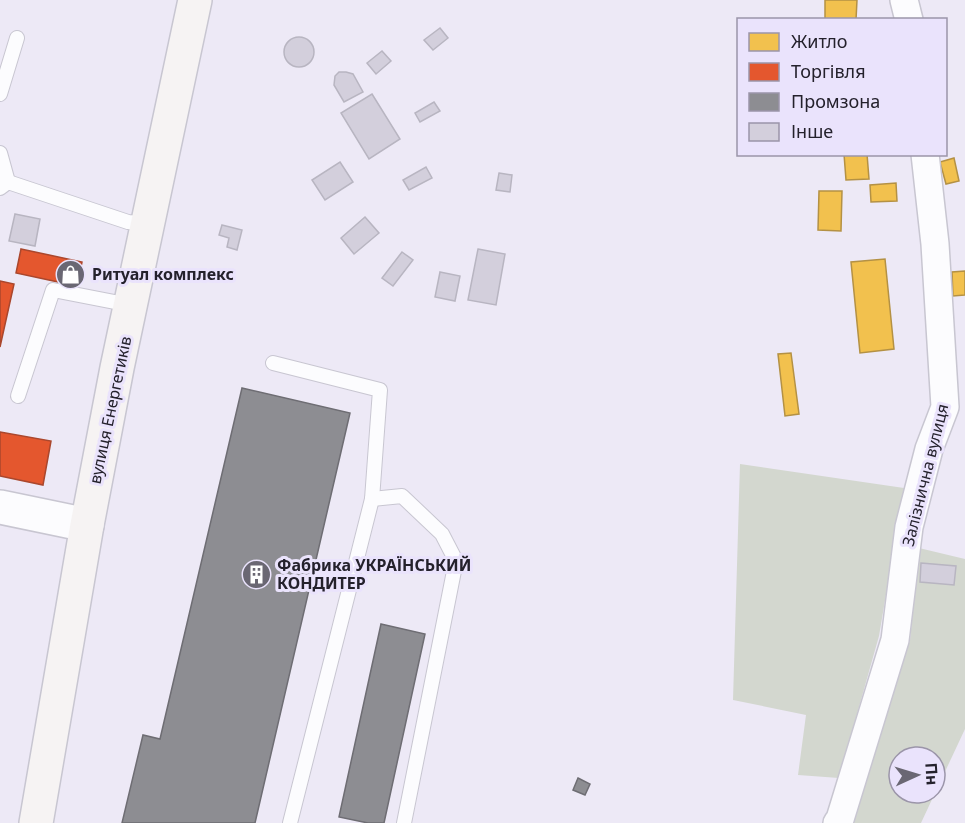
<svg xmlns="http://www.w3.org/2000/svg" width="965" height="823" font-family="'Noto Sans',sans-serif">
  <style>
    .green { fill: #d3d7cf }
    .homes { fill: #f2c14e; stroke: #b49144; stroke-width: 1.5 }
    .shops { fill: #e4572e; stroke: #aa472d; stroke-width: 1.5 }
    .industry { fill: #8d8d92; stroke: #6e6d73; stroke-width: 1.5 }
    .building { fill: #d3cfdc; stroke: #b8b5c1; stroke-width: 1.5 }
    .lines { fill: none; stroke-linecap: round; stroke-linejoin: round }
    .service-casing { stroke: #c8c6d1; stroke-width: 16 }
    .minor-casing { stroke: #c8c6d1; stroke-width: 30 }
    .tertiary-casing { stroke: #c8c6d1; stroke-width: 36 }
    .secondary-casing { stroke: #c8c6d1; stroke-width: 36 }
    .service { stroke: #fcfcfe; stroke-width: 14 }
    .minor { stroke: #fcfcfe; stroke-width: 27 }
    .tertiary { stroke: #fcfcfe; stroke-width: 33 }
    .secondary { stroke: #f6f3f3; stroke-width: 33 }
    .labels { text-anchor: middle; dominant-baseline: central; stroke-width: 6; stroke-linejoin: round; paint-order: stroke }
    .poi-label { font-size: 16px; font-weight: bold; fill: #24212c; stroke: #eae3fc; text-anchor: start }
    .street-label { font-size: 16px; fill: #24212c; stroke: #eae3fc }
  </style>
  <rect width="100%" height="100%" fill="#ede9f6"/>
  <g class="green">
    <polygon points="740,464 904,488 879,636 839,778 798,775 806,715 733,700"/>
    <polygon points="919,548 965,559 965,729 935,793 935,757 899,757 899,793 935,793 921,823 853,823 910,640"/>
  </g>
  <g class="homes">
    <polygon points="825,0 857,0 856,20 825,20"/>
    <polygon points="844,154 867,154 869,179 846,180"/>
    <polygon points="954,158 959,181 946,184 940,162"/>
    <polygon points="896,183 897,201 871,202 870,185"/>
    <polygon points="819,191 842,191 841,231 818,230"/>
    <polygon points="885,259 894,349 860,353 851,262"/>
    <polygon points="965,271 965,295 953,296 952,272"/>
    <polygon points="791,353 799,414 785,416 778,354"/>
  </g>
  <g class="shops">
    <polygon points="21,249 82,262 77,286 16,273"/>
    <polygon points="0,281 14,284 0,347"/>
    <polygon points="0,432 51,441 43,485 0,476"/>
  </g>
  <g class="industry">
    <polygon points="242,388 350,413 255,823 122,823 143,735 160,739"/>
    <polygon points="381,624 425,634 384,823 368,823 339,817"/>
    <polygon points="578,778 590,784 585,795 573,790"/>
  </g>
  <g class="building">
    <polygon points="440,28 448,38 433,50 424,40"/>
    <circle cx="299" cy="52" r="15"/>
    <polygon points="382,51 391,61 376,74 367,63"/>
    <polygon points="339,72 346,72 353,74 363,92 344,102 334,85 335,76"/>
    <polygon points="372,94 400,139 369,159 341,113"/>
    <polygon points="434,102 440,111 420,122 415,113"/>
    <polygon points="340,162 353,182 325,200 312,180"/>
    <polygon points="426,167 432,178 409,190 403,180"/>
    <polygon points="499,173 512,175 510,192 496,190"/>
    <polygon points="15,214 40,219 35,246 9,241"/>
    <polygon points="365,217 379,233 354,254 341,238"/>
    <polygon points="222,225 242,230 237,250 227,247 229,238 219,235"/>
    <polygon points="478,249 505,254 496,305 468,300"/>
    <polygon points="402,252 413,260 393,286 382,278"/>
    <polygon points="440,272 460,276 455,301 435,297"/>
    <polygon points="921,563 956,566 954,585 920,582"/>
  </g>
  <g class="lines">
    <defs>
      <g id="service">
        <polyline points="0,94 17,38"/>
        <polyline points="0,153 8,182"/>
        <polyline points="0,188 8,182 128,222 148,224"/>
        <polyline points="273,363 380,390 372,499 290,823"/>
        <polyline points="18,396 53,290 130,305"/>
        <polyline points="372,499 402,496 442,534 456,561 404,823"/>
      </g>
      <g id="minor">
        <polyline points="904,0 909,20"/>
        <polyline points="837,823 840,819 895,640 909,527 929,449 945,407 935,244 925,154"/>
      </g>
      <polyline id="tertiary" points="0,507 87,525"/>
      <polyline id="secondary" points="36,823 87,525 117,368 195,0"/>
    </defs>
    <use href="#service" class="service-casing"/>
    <use href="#minor" class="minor-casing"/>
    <use href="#tertiary" class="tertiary-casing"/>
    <use href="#secondary" class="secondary-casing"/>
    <use href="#service" class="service"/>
    <use href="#minor" class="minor"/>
    <use href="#tertiary" class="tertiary"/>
    <use href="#secondary" class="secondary"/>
  </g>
  <defs>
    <symbol id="shop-disc" viewBox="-11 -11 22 22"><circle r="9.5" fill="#6a6773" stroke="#eae3fc"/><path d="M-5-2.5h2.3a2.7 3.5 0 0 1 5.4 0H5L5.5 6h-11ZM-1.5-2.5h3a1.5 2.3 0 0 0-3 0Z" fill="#fff"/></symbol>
    <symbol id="building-disc" viewBox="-11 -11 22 22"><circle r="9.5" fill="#6a6773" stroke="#eae3fc"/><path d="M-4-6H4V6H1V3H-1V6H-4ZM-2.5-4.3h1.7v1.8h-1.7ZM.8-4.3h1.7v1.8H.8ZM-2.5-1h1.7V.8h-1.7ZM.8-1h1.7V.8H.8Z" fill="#fff"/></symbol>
  </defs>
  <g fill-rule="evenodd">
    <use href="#shop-disc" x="54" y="258" width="33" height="33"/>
    <use href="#building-disc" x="240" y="558" width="33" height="33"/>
  </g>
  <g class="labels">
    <g class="poi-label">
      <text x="92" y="274">Ритуал комплекс</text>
      <text x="277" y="565">Фабрика УКРАЇНСЬКИЙ<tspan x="277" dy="18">КОНДИТЕР</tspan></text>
    </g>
    <g class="street-label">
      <text transform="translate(110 410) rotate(-78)">вулиця Енергетиків</text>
      <text transform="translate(925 475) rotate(-76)">Залізнична вулиця</text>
    </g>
  </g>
  <rect x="737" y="18" width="210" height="138" fill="#eae3fc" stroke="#9b95a9" stroke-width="1.5"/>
  <rect x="749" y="33" width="30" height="18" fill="#f2c14e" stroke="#9b95a9" stroke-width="1.5"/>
  <text x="791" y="48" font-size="18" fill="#24212c">Житло</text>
  <rect x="749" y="63" width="30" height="18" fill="#e4572e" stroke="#9b95a9" stroke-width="1.5"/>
  <text x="791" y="78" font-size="18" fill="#24212c">Торгівля</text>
  <rect x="749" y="93" width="30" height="18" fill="#8d8d92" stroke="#9b95a9" stroke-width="1.5"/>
  <text x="791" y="108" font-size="18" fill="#24212c">Промзона</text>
  <rect x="749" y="123" width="30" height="18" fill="#d3cfdc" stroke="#9b95a9" stroke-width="1.5"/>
  <text x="791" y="138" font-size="18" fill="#24212c">Інше</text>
  <g transform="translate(917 775) rotate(86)"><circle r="28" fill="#eae3fc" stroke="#9b95a9" stroke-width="1.5"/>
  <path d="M0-4.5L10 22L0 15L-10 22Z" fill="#6a6773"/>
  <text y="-9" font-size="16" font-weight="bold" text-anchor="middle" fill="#24212c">Пн</text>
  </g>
</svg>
